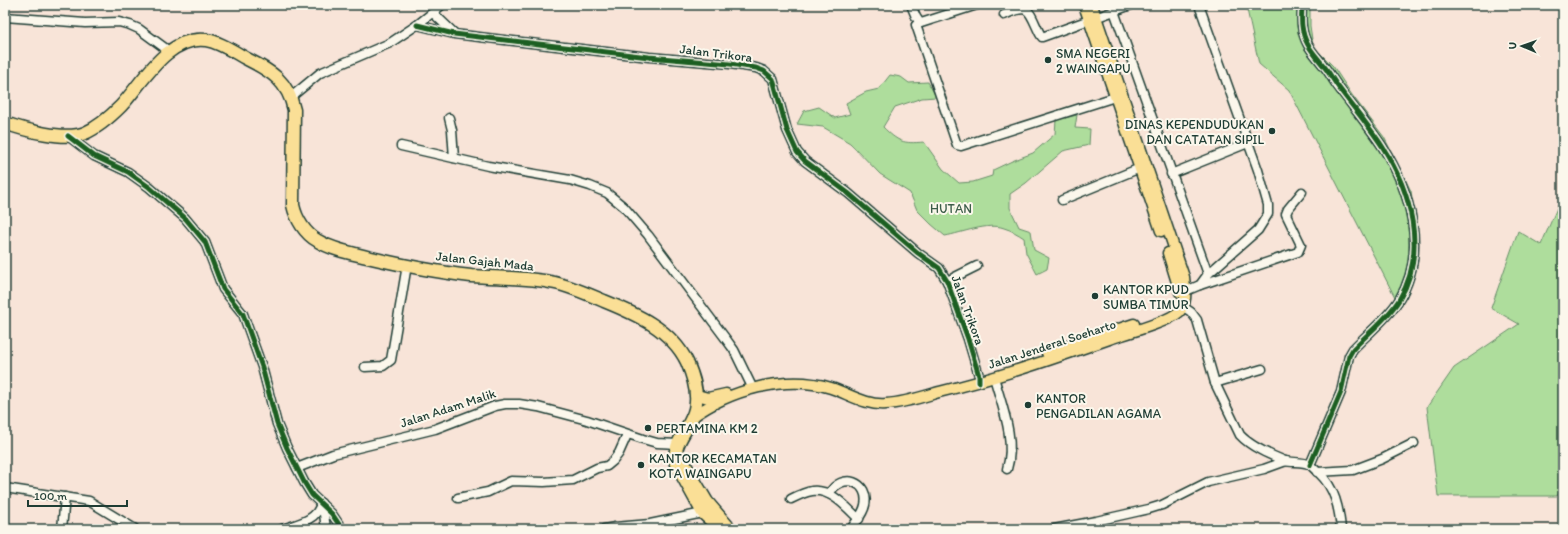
<svg xmlns="http://www.w3.org/2000/svg" width="1568" height="534" font-family="Itim,sans-serif">
  <style>
    .green { fill: #aedd9c; stroke: #668d68 }
    .lines { fill: none; stroke-linecap: round; stroke-linejoin: round }
    .minor-casing { stroke: #1f3d34; stroke-width: 11 }
    .major-casing { stroke: #1f3d34; stroke-width: 13 }
    .highway-casing { stroke: #1f3d34; stroke-width: 15 }
    .minor { stroke: #fbf7ec; stroke-width: 8 }
    .major { stroke: #fadf96; stroke-width: 10 }
    .highway { stroke: #fadf96; stroke-width: 12 }
    .cycleway-casing { stroke: #fbf7ec; stroke-width: 8 }
    .cycleway { stroke: #1b5e20; stroke-width: 5 }
    .poi-dot { fill: #1f3d34; stroke: #fbf7ec; stroke-width: 1.5 }
    .labels { text-anchor: middle; dominant-baseline: central; stroke-width: 4; stroke-linejoin: round; paint-order: stroke }
    .street-label { font-size: 13px; fill: #1f3d34; stroke: #fbf7ec }
    .poi-label { font-size: 13px; fill: #1f3d34; stroke: #fbf7ec; text-anchor: start }
    .park-label { font-size: 13px; fill: #3c5d49; stroke: #fbf7ec }
  </style>
  <rect width="100%" height="100%" fill="#f8e4d8"/>
  <filter id="ink" filterUnits="userSpaceOnUse"><feTurbulence type="fractalNoise" baseFrequency=".025" numOctaves="2"/><feDisplacementMap in="SourceGraphic" scale="8" xChannelSelector="R" yChannelSelector="G"/><feConvolveMatrix kernelMatrix="1 2 1 2 8 2 1 2 1" color-interpolation-filters="sRGB"/></filter>
  <g filter="url(#ink)">
    <g class="green">
      <polygon points="1246,5 1310,5 1310,26 1313,46 1333,66 1352,95 1384,137 1411,191 1418,237 1413,277 1399,305 1289,90 1259,64"/>
      <path d="M890,75L901,77L909,83L928,82L936,97L922,98L895,107L883,127C898,142 903,144 924,142L943,169L959,183L973,182L992,176L993,170L1012,161L1033,153L1055,134L1056,120L1077,115L1075,128L1090,129L1089,145L1063,151L1026,183L1010,194V208L1019,227L1031,231L1034,250L1049,258L1047,269L1037,274L1026,253L1024,238C1018,234 1011,230 1004,228C988,222 962,233 945,236L931,224L917,210L910,193L880,174L850,143L823,127L797,124L804,111L819,107L835,118L850,114L846,103L866,92L879,89Z"/>
      <polygon points="1563,194 1563,486 1557,496 1438,496 1427,407 1454,368 1519,324 1491,308 1518,231 1541,245"/>
    </g>
    <g class="lines">
      <defs>
        <g id="minor">
          <polyline points="911,5 916,17 920,23"/>
          <polyline points="977,5 918,24 916,25 957,145 961,146 1115,97"/>
          <path d="M1302,5C1302,12 1301,19 1302,26C1304,44 1313,52 1323,65C1329,72 1333,80 1339,88C1353,107 1369,126 1382,146C1411,191 1428,252 1399,300C1387,319 1368,333 1353,349L1349,356L1341,392L1310,465"/>
          <polyline points="1114,11 1208,274"/>
          <polyline points="433,13 454,33"/>
          <path d="M1004,15C1031,3 1028,10 1040,34L1042,37L1131,5"/>
          <polyline points="5,17 85,23 119,22 130,25 139,29 169,51"/>
          <polyline points="417,25 454,34 649,57 730,64 756,68 764,71 773,79 787,130 797,152 805,161 848,193 918,253 939,268 947,281 968,339 979,376 979,382"/>
          <polyline points="291,97 320,73 390,43 417,25 442,5"/>
          <polyline points="449,118 452,130 454,158"/>
          <polyline points="68,136 94,156 128,172 149,187 185,218 205,242 223,289 243,314 262,367 277,424 287,448 304,482 312,495 332,514 342,529"/>
          <polyline points="401,146 488,166 570,180 590,186 607,193 624,207 648,235 726,339 734,350 753,389"/>
          <polyline points="1171,174 1248,143"/>
          <polyline points="1062,200 1145,166"/>
          <polyline points="947,281 977,266"/>
          <polyline points="1200,285 1298,252 1301,245 1286,214 1288,209 1302,192"/>
          <polyline points="1181,293 1200,285 1208,274 1258,230 1268,214 1268,205 1258,170 1199,5"/>
          <path d="M1179,304L1191,312L1197,320L1215,383L1240,435C1251,447 1270,455 1285,461C1293,463 1303,461 1310,465C1313,467 1316,471 1319,473C1335,488 1339,508 1341,529"/>
          <polyline points="365,367 383,366 391,360 407,265"/>
          <path d="M994,377C1002,407 1016,439 1007,469"/>
          <polyline points="1215,383 1262,369"/>
          <polyline points="297,468 333,454 435,429 495,406 505,404 519,404 538,407 587,420 643,439 657,443 678,444"/>
          <polyline points="1317,472 1353,470 1382,459 1414,443"/>
          <polyline points="5,488 89,501 135,529"/>
          <path d="M829,494C842,471 870,482 865,505C863,515 856,521 851,529"/>
          <polyline points="458,498 488,492 511,481 544,482 573,480 597,468 607,466 613,461 619,453 627,435"/>
          <path d="M791,499C797,496 805,492 812,491C832,489 846,507 859,519"/>
          <polyline points="320,507 324,514 326,529"/>
          <polyline points="62,529 65,497"/>
          <path d="M282,529C297,524 318,520 321,503"/>
          <polyline points="604,529 615,527 650,524 703,513"/>
          <polyline points="1054,529 1096,521 1149,509 1162,505 1208,482 1264,469 1286,461"/>
        </g>
        <g id="major">
          <polyline points="1084,5 1161,231"/>
          <polyline points="1168,253 1180,292"/>
          <polyline points="1047,353 1134,324"/>
          <polyline points="697,395 708,398 726,394"/>
          <path d="M691,418C729,390 786,374 831,388C849,394 867,406 886,404C904,403 922,397 939,392C998,378 1055,358 1112,338C1128,333 1168,322 1179,312C1188,304 1185,288 1184,277L1092,5"/>
        </g>
        <g id="highway">
          <path d="M5,123C24,130 65,141 85,133C99,127 110,117 121,106C143,82 168,35 206,40C220,42 234,52 247,59C271,71 288,81 294,110L293,205C296,219 305,234 318,241C333,250 351,253 367,257C401,265 436,272 471,276C499,278 528,277 555,283C572,287 588,294 604,301C636,314 671,329 687,362C693,376 699,393 695,409C691,428 671,443 676,464L703,513L720,529"/>
          <polyline points="682,460 707,502 730,529"/>
        </g>
      </defs>
      <use href="#minor" class="minor-casing"/>
      <use href="#major" class="major-casing"/>
      <use href="#highway" class="highway-casing"/>
      <use href="#minor" class="minor"/>
      <use href="#major" class="major"/>
      <use href="#highway" class="highway"/>
      <defs>
        <g id="cycleway">
          <path d="M1302,5C1302,12 1301,19 1302,26C1304,44 1313,52 1323,65C1329,72 1333,80 1339,88C1353,107 1369,126 1382,146C1411,191 1428,252 1399,300C1387,319 1368,333 1353,349L1349,356L1341,392L1310,465"/>
          <polyline points="417,25 454,34 649,57 730,64 756,68 764,71 773,79 787,130 797,152 805,161 848,193 918,253 939,268 947,281 968,339 979,376 979,382"/>
          <polyline points="68,136 94,156 128,172 149,187 185,218 205,242 223,289 243,314 262,367 277,424 287,448 304,482 312,495 332,514 342,529"/>
        </g>
      </defs>
      <use href="#cycleway" class="cycleway-casing"/>
      <use href="#cycleway" class="cycleway"/>
    </g>
  </g>
  <g class="poi-dot">
    <circle cx="1048" cy="60" r="4"/>
    <circle cx="1272" cy="131" r="4"/>
    <circle cx="1095" cy="296" r="4"/>
    <circle cx="1028" cy="405" r="4"/>
    <circle cx="648" cy="428" r="4"/>
    <circle cx="641" cy="465" r="4"/>
  </g>
  <g class="labels">
    <g class="street-label">
      <text transform="translate(716 53) rotate(7)">Jalan Trikora</text>
      <text transform="translate(485 261) rotate(6)">Jalan Gajah Mada</text>
      <text transform="translate(968 310) rotate(70)">Jalan Trikora</text>
      <text transform="translate(1052 344) rotate(-18)">Jalan Jenderal Soeharto</text>
      <text transform="translate(448 408) rotate(-18)">Jalan Adam Malik</text>
    </g>
    <g class="poi-label">
      <text x="1056" y="53">SMA NEGERI<tspan x="1056" dy="15">2 WAINGAPU</tspan></text>
      <text x="1264" y="124" text-anchor="end">DINAS KEPENDUDUKAN<tspan x="1264" dy="15">DAN CATATAN SIPIL</tspan></text>
      <text x="1103" y="289">KANTOR KPUD<tspan x="1103" dy="15">SUMBA TIMUR</tspan></text>
      <text x="1036" y="398">KANTOR<tspan x="1036" dy="15">PENGADILAN AGAMA</tspan></text>
      <text x="656" y="428">PERTAMINA KM 2</text>
      <text x="649" y="458">KANTOR KECAMATAN<tspan x="649" dy="15">KOTA WAINGAPU</tspan></text>
    </g>
    <g class="park-label">
      <text x="951" y="208">HUTAN</text>
    </g>
  </g>
  <rect width="1568" height="534" fill="none" stroke="#fbf7ec" stroke-width="20"/>
  <rect x="10" y="10" width="1548" height="514" fill="none" stroke="#1f3d34" stroke-width="1.5" filter="url(#ink)"/>
  <g transform="translate(1522 46) rotate(272)" stroke="#fbf7ec" stroke-width="3" paint-order="stroke">
  <path d="M0-3L7 15L0 10L-7 15Z" fill="#1f3d34"/>
  <text y="-6" font-size="11" font-weight="bold" text-anchor="middle" fill="#1f3d34">U</text>
  </g>
  <path d="M28 500v6h99v-6" fill="none" stroke="#1f3d34" stroke-width="2"/>
  <text x="34" y="500" font-size="12" fill="#1f3d34" stroke="#fbf7ec" stroke-width="3" paint-order="stroke">100 m</text>
</svg>
